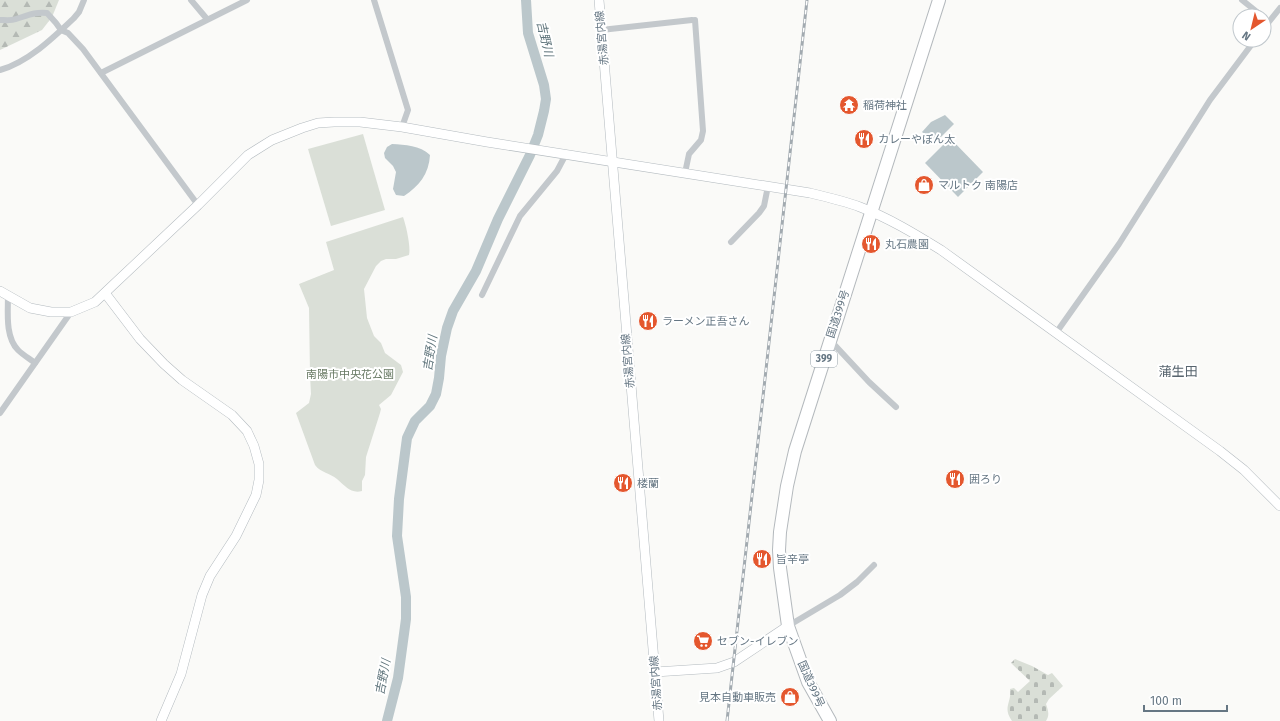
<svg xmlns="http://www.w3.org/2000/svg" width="1280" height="721" font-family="'Fira Sans','Noto Sans JP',sans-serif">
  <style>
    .forest { fill: url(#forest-firs) }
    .cemetery { fill: url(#cemetery-stones) }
    .park { fill: #dadfd7 }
    .water { fill: #bbc7cb }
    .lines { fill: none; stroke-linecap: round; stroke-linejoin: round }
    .river { stroke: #bbc7cb; stroke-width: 10 }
    .secondary-casing { stroke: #b3babf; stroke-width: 10 }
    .highway-casing { stroke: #b4b9bd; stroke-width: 14 }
    .street { stroke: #c3c8cc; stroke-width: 6 }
    .secondary { stroke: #fff; stroke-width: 9 }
    .highway { stroke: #fff; stroke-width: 12 }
    .rail-casing { stroke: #a2aab0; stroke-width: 3 }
    .rail { stroke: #fff; stroke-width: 1.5; stroke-dasharray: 4.5; stroke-linecap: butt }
    .labels { text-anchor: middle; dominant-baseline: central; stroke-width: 4; stroke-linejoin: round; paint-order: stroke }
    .shield { fill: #fff; stroke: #939fa8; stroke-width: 1 }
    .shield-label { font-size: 10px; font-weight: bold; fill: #657683 }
    .street-label { font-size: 11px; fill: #657683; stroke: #fff }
    .poi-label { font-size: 11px; fill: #657683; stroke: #fff; text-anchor: start }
    .park-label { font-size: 11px; fill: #687a64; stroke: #fff }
    .water-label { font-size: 12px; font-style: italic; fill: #60757c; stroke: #fff }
    .quarter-label { font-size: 13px; fill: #57646e; stroke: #fff }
  </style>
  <defs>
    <pattern id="forest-firs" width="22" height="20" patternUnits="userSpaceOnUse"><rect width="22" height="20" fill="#dadfd7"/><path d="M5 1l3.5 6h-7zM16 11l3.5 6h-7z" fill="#b4b9b4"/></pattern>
    <pattern id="cemetery-stones" width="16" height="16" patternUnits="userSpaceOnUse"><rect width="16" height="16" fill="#dadfd7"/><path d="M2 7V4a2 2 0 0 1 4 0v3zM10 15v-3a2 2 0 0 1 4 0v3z" fill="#b4b9b4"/></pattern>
  </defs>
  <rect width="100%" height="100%" fill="#fafaf8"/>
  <polygon class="forest" points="0,0 59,0 52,17 42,30 0,50"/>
  <path class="cemetery" d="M1015,659L1032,666L1048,675L1052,673L1063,686L1049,699L1046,704C1048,710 1050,715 1046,721H1012C1002,707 1012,703 1010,689L1014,688L1018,692L1030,681L1011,663Z"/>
  <g class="park">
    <polygon points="363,134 385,210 331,226 308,149"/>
    <path d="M403,217C406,225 411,247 409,255L396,259H386L381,261L376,266L364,289L367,318L374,336L381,343L385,353L401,365L403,372L391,395L379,405L381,409L380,413L366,457L365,475L362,481V491C351,494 345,486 337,479C330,473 321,473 315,465L296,413L309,403L311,394L310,375L309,308L299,284L334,270L326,242Z"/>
  </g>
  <g class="water">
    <polygon points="945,115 954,124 935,143 922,132 931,122"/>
    <polygon points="950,138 983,172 958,197 925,163"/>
    <path d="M392,144C405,145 420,145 430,155C429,174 419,186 404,196L396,195L393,189L396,172L393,166L385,158L384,153L387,147Z"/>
  </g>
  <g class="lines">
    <polyline class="river" points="387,721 398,678 406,619 406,597 397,536 399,499 407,438 415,421 430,406 436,394 439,378 441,356 447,328 453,311 476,271 498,219 530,155 538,135 544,111 546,99 544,85 528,33 526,0"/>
    <defs>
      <g id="secondary">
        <polyline points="599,0 659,721"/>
        <path d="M0,291L30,308L51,312H71L95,302L198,205L248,155L272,140L302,128L318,123L334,122H360L402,127L487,142L810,193C827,197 844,201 860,207C889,218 915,234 941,250L1220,451L1244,470L1280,506"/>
        <polyline points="105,293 140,339 164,364 182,380 232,415 247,431 254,446 259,464 259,480 256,495 236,536 210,576 202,595 181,674 161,721"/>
        <polyline points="655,672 717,668 734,662 788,626"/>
      </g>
      <polyline id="highway" points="830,721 808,682 788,626 780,568 779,550 780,532 787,486 795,451 939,0"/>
    </defs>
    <use href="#secondary" class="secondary-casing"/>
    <use href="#highway" class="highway-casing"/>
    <g class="street">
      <polyline points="191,0 207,19"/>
      <polyline points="374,0 408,110 402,127"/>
      <polyline points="1242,0 1262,16"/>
      <path d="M0,20C5,20 11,21 16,19C29,15 34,12 47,13L56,23L61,30L68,33L83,49L198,205"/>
      <polyline points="1264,28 1280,8"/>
      <polyline points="601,30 692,20"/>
      <path d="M0,70C28,62 53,38 74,18L79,12L84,0"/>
      <polyline points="101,73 247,0"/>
      <polyline points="685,173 689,154 701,140 703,131 695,20"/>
      <polyline points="731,242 759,213 764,206 768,186"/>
      <path d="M8,295C8,312 5,337 18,350C23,355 30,359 35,363"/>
      <polyline points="482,295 520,216 557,171 566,154"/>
      <polyline points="1056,333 1119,244 1210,100 1255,40"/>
      <polyline points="830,340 869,382 896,407"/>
      <polyline points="0,413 71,312"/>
      <polyline points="788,626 840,595 857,582 874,565"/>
    </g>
    <use href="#secondary" class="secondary"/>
    <use href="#highway" class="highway"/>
    <defs>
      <polyline id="rail" points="727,721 807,0"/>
    </defs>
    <use href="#rail" class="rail-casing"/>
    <use href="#rail" class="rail"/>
  </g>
  <defs>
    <symbol id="temple-disc" viewBox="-11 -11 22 22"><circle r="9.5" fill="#e4572e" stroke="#fff"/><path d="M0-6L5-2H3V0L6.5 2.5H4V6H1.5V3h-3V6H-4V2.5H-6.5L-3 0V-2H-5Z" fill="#fff"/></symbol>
    <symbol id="restaurant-disc" viewBox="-11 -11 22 22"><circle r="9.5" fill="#e4572e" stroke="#fff"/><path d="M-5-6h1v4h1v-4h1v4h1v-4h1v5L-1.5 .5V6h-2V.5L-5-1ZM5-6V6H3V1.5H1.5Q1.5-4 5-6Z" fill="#fff"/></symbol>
    <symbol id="shop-disc" viewBox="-11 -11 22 22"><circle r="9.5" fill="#e4572e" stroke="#fff"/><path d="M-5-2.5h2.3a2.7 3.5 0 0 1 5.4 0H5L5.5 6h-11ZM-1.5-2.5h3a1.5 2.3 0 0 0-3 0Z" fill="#fff"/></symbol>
    <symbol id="supermarket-disc" viewBox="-11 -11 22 22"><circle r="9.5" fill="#e4572e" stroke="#fff"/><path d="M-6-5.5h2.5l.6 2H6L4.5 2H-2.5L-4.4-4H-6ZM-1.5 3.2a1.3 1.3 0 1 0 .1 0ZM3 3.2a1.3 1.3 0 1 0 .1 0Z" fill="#fff"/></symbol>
  </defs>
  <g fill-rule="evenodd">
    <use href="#temple-disc" x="838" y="94" width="22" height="22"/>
    <use href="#restaurant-disc" x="853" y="128" width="22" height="22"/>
    <use href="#shop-disc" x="913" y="174" width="22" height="22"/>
    <use href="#restaurant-disc" x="860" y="233" width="22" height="22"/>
    <use href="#restaurant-disc" x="637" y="310" width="22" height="22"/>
    <use href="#restaurant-disc" x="944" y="468" width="22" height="22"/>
    <use href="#restaurant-disc" x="612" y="472" width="22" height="22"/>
    <use href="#restaurant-disc" x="751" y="548" width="22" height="22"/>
    <use href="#supermarket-disc" x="692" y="630" width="22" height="22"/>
    <use href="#shop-disc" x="779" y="686" width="22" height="22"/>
  </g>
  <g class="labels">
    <rect class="shield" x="811" y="351" width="26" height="16" rx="3"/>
    <g class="shield-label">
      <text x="824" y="359">399</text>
    </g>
    <g class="street-label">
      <text transform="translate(602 38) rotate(-95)">赤湯宮内線</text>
      <text transform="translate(838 314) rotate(-72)">国道399号</text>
      <text transform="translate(628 361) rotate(-95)">赤湯宮内線</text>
      <text transform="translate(656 683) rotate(-94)">赤湯宮内線</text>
      <text transform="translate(811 684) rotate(66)">国道399号</text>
    </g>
    <g class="poi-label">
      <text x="863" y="105">稲荷神社</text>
      <text x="878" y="139">カレーやぽん太</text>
      <text x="938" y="185">マルトク 南陽店</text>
      <text x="885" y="244">丸石農園</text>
      <text x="662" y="321">ラーメン正吾さん</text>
      <text x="969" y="479">囲ろり</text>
      <text x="637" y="483">楼蘭</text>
      <text x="776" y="559">旨辛亭</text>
      <text x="717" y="641">セブン-イレブン</text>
      <text x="776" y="697" text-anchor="end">見本自動車販売</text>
    </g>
    <g class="park-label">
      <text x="350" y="374">南陽市中央花公園</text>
    </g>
    <g class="water-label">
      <text transform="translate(545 39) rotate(77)">吉野川</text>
      <text transform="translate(430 353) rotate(-81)">吉野川</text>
      <text transform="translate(383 677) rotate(-79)">吉野川</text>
    </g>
    <g class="quarter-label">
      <text x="1178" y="371">蒲生田</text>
    </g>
  </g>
  <g transform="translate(1252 28) rotate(215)"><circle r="19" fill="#ffffff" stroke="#c1c8cd"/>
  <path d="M0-3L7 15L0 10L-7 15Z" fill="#e4572e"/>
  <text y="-6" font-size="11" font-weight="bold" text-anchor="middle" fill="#657683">N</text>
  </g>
  <path d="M1144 705v6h83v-6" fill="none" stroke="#657683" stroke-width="2"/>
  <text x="1150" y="705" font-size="12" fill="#657683" stroke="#ffffff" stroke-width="3" paint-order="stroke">100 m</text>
</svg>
